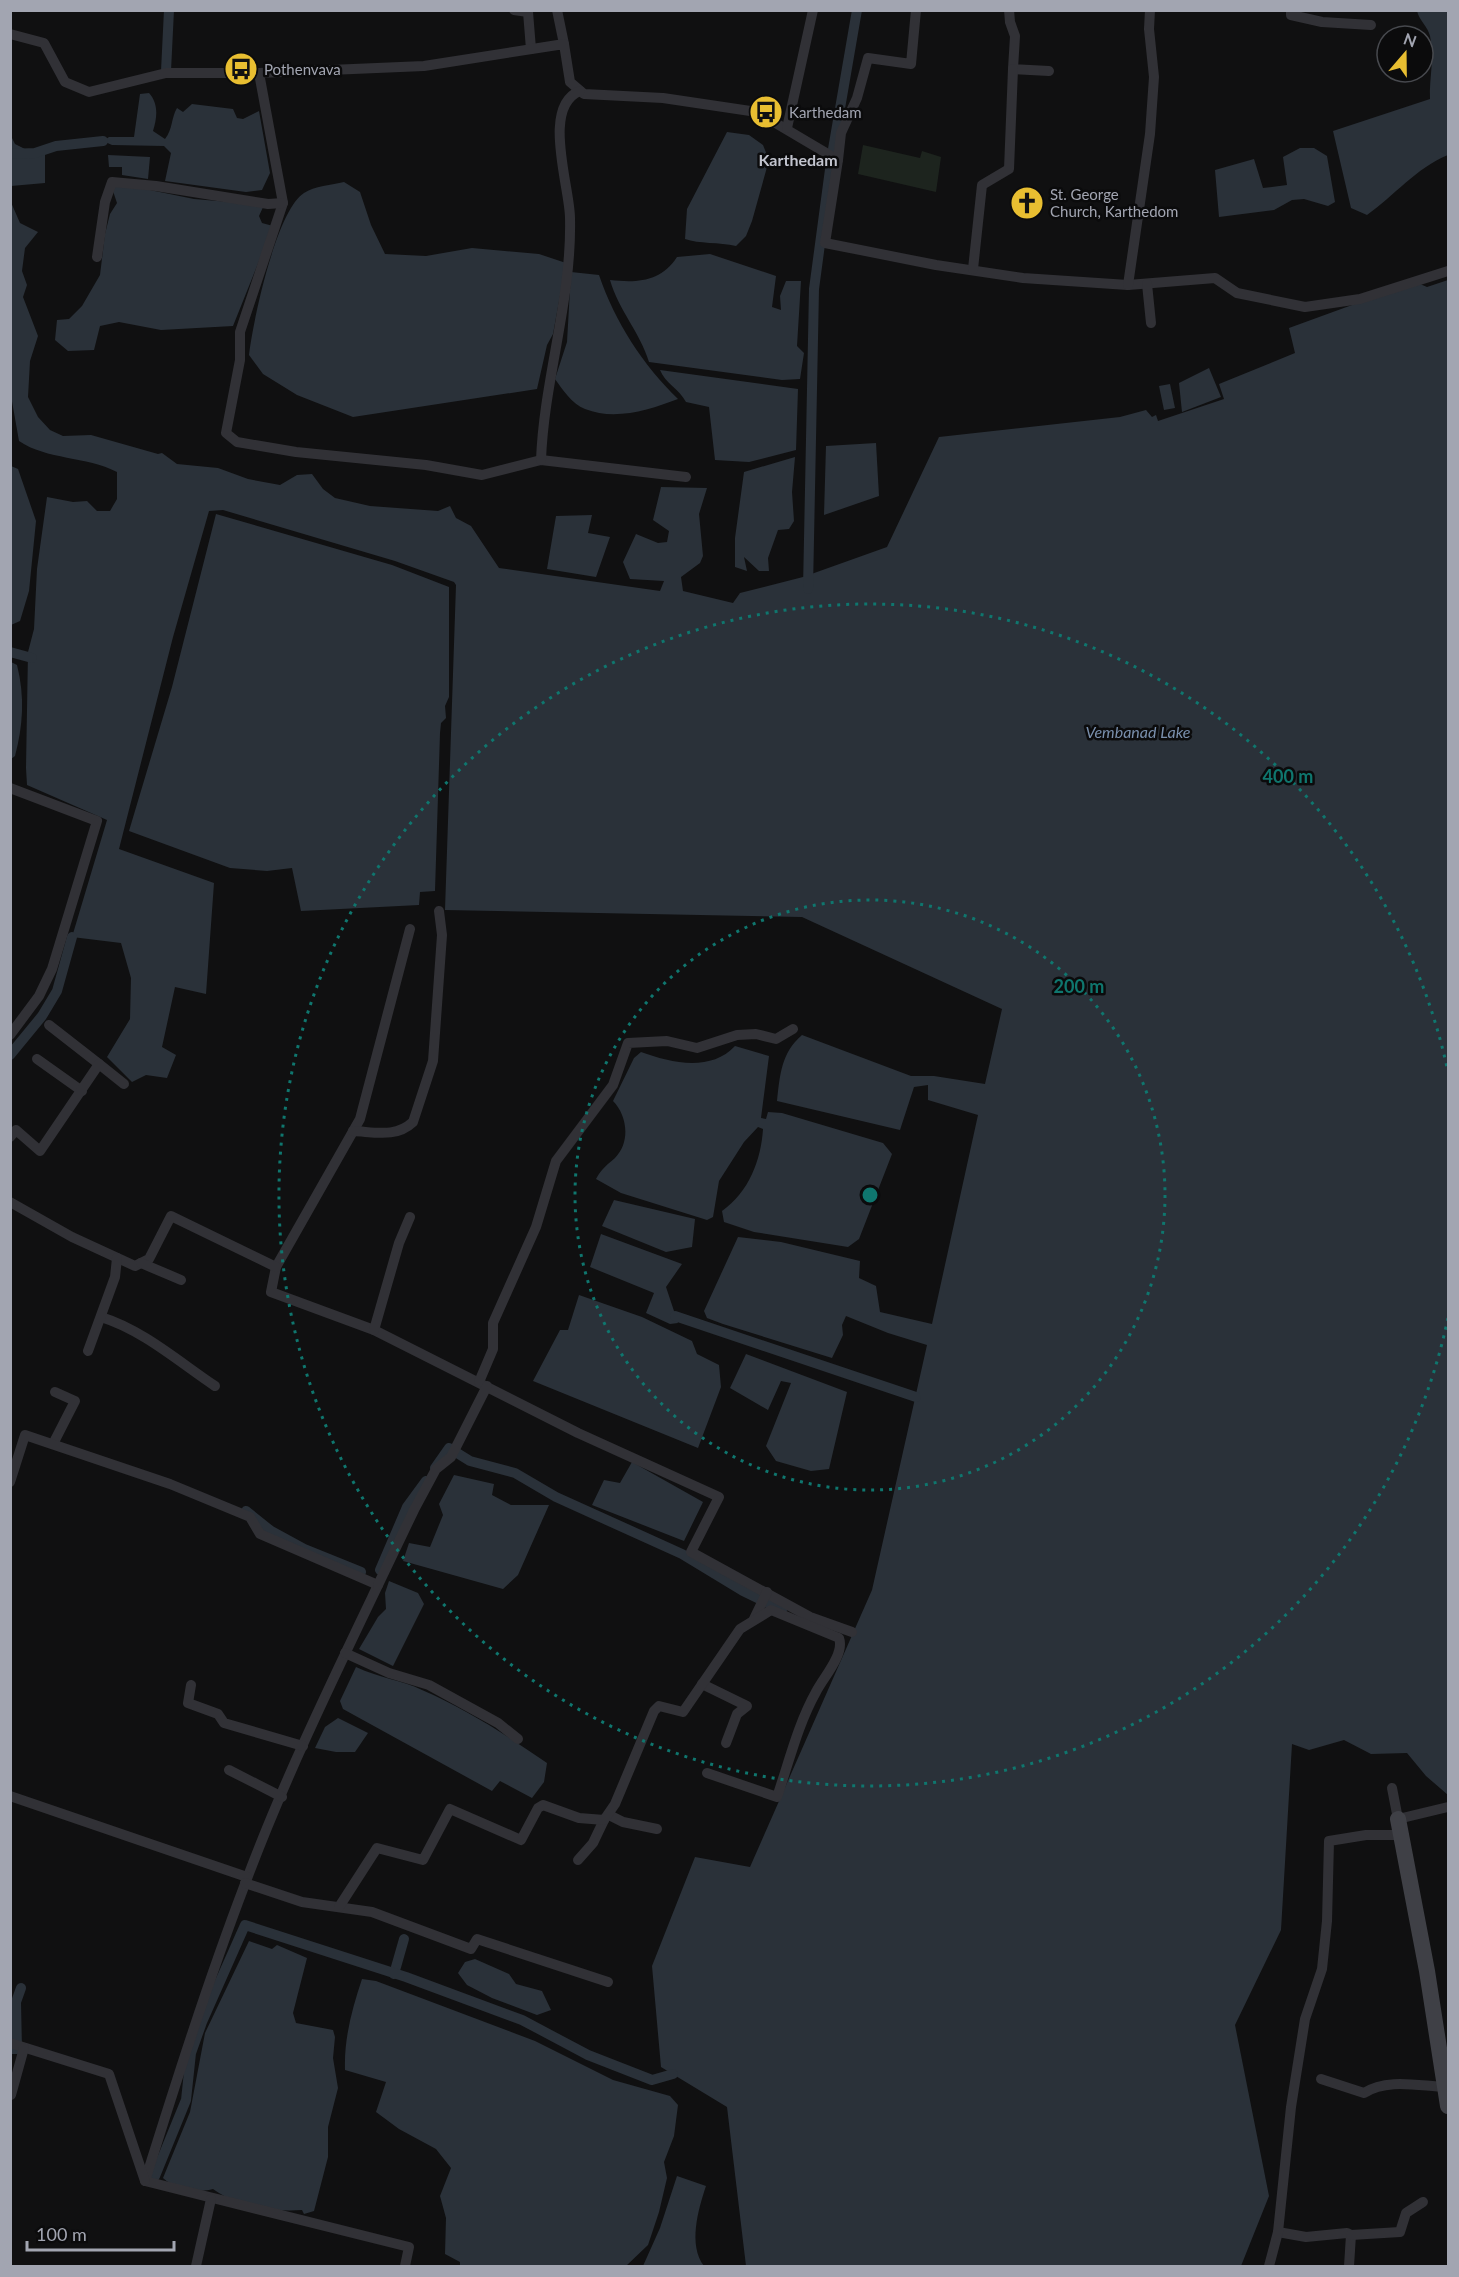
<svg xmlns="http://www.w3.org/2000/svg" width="1459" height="2277" font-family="Lato,sans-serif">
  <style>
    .green { fill: #1d241e }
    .water { fill: #2a3139 }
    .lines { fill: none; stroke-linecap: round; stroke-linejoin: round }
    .canal { stroke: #2a3139; stroke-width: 10 }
    .minor { stroke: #313136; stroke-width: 10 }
    .secondary { stroke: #3f4046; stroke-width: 16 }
    .ring { fill: none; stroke: #0f766e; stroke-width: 3; stroke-dasharray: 3 6 }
    .labels { text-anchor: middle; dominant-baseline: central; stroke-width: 5; stroke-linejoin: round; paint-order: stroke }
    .poi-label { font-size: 15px; fill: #a2a5b1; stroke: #0b0b0c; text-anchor: start }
    .neighbourhood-label { font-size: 16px; font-weight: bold; fill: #c2c4ce; stroke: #0b0b0c }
    .water-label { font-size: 16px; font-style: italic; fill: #798fac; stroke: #0b0b0c }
    .centre { fill: #0f766e; stroke: #0b0b0c; stroke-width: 3 }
    .ring-label { font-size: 18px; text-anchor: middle; font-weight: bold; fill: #0f766e; stroke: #0b0b0c; stroke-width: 5; stroke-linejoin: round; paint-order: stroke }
  </style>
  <rect width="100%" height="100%" fill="#101011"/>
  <polygon class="green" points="863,145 920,158 922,151 941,157 936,192 858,174"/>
  <g class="water">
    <path d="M1417,11H1448V155C1416,168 1394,196 1367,215L1351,208L1333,131L1430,99C1429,78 1435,57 1430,36C1428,27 1419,20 1417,11Z"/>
    <path d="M149,93C159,104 157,118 153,131L165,139C173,129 171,118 177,108L183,112L192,104L233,109L237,118L243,119L259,111L270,173L262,190L246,192L165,181L171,153L164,146L112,145L103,141L109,137H134L140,94Z"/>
    <path d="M727,132L749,135L763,145L769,160L752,221L746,236L736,246C719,242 699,244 685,239L687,209Z"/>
    <polygon points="10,134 15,144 29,151 45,151 45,183 11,186"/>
    <polygon points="1300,148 1314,148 1327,156 1335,202 1328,206 1304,199 1292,200 1274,210 1219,217 1215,170 1254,159 1263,188 1287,185 1283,157"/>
    <polygon points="108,155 150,157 148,179 122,175 122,167 109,167"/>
    <path d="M344,182L360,192L371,225L385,254L426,256L472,248L539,254L566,263L553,334L547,345L537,389L353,417L297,395L263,374L249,355C253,321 276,211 304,193C314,186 332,185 344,182Z"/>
    <polygon points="116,186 145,189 194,199 264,205 259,216 262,223 273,226 233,326 161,330 119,322 100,326 94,350 68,351 55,340 57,320 69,319 82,306 100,275 105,234 110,214 117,203 112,188"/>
    <path d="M10,200L20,223L38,232L25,248L22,271L27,285L23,297L38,336L30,361L28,397L38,417L50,430L63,436L91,435L158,454L162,453L177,464L218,468L248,479L280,485L297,475L312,474L323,489L335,498L370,506L438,511L450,506L456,518L471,526L499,568L660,591L664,581L630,579L623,562L636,534L658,543L667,542L669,531L653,520L661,487L707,488L699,514L703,556L700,563L681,577L683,591L733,603L740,593L803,577L887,547L939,437L1120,417L1146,410L1152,417L1156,415L1158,421L1224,399L1219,384L1295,353L1289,328L1363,301L1420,284L1427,287L1448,280V1795L1426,1776L1407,1753L1371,1754L1344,1740L1309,1750L1292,1744L1281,1930L1235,2025L1269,2196L1241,2266H746L727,2107L661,2067L652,1966L695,1857L750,1867L872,1590L927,1345L888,1333L846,1316L842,1325L843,1335L832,1358L723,1324L707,1318L704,1311L738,1237L781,1242L860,1261L859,1278L876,1286L880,1312L932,1324L978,1115L928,1100V1085L914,1087L900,1130L777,1101C780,1075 781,1053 802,1035L911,1076H934L985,1084L1002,1009L802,917L445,910L456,585L454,582L395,561L223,510L209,511L173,637L119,849L214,883L206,994L175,987L162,1047L176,1055L167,1078L146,1075L132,1082L107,1057L130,1019L131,978L121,943L72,937L107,820L27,785L26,768L28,652L34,629L37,569L47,497L73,502L87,501L97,511H110L117,499V472C86,456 47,460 19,441L10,390Z"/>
    <path d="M710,254L776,276L772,307L781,310L780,296L786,281H801L797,346L804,353L800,379L782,380L649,362C640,332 619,311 610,280C637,283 661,282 677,257Z"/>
    <path d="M571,272L599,275C615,322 643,365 678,399C649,410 615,421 585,409C572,404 563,390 555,379L567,342Z"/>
    <polygon points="1209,368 1221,397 1182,412 1179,383"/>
    <path d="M660,370L798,389L796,450L749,462L715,460L709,407L686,402C679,389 665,383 660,370Z"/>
    <polygon points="1170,384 1175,408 1164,410 1159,386"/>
    <polygon points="876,443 879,496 824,515 826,446"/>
    <polygon points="795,457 792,492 794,521 789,529 778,530 768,558 769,571 759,571 744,557 747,571 735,567 735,538 744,472"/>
    <polygon points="11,466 18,469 36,521 29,591 20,621 11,625"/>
    <polygon points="216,514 392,565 449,587 449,697 445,706 446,718 441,723 440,733 435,891 420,892 419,905 301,911 292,868 267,871 230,868 129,831 172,687"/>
    <polygon points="592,515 588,533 610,537 596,577 547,569 556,516"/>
    <path d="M11,662L17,665C25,697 23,725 15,756L11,759Z"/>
    <path d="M735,1046L769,1056L761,1118L766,1119L768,1112L782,1113L883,1143L892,1154L859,1239L848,1247L754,1232L724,1222L722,1211C749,1192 761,1160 763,1129L758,1127L744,1142L719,1181L713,1217L707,1220L621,1193L596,1179C602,1168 606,1166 615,1158C631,1142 627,1115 613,1101L634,1058L641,1052C671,1063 711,1072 735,1046Z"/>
    <polygon points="614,1200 695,1219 692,1247 666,1252 602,1226"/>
    <polygon points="601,1234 682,1264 666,1287 678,1323 670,1324 646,1313 654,1293 590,1267"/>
    <polygon points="579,1295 642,1317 692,1341 697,1354 719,1365 721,1387 698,1448 533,1381 560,1330 568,1330"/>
    <polygon points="746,1354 847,1392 829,1469 811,1471 776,1461 766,1446 791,1383 781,1381 768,1410 730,1388"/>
    <polygon points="632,1462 703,1502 684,1541 592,1505 604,1480 620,1483"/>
    <polygon points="454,1475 494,1484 492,1495 511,1505 549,1505 518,1575 503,1589 403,1561 409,1543 430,1547 443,1515 439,1504"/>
    <polygon points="389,1581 418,1593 424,1604 393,1666 359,1649 378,1617 386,1609 385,1593"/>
    <path d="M356,1667C379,1678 402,1680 422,1690C466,1709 508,1736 547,1763L544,1782L532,1798L500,1781L492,1791L343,1709L340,1701Z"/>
    <polygon points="338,1718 368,1733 355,1752 336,1752 315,1748 325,1727"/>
    <path d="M249,1941L272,1949L277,1945L307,1958L293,2013L296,2023L333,2030L335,2037L333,2058L338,2088L328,2127V2157L314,2211L304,2214L302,2210C272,2212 238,2207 213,2189C198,2193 175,2189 163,2178L190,2112L205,2033Z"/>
    <polygon points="475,1959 509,1974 516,1984 542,1991 551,2010 537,2015 492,1998 467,1985 458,1973 465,1962"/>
    <path d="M362,1979L376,1981L535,2041L613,2080L670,2096L678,2105L674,2136L664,2162L667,2178L659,2212L648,2245L626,2266H460V2262L445,2254L446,2218L440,2196L451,2168L436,2149L399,2129L376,2112L386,2082L345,2070C344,2038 352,2009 362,1979Z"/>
    <path d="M677,2176L706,2186C698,2210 688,2245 704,2266H643L660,2228Z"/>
  </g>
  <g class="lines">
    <g class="canal">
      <polyline points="166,71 169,10"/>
      <polyline points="833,149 857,10"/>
      <polyline points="10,154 35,153 56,146 103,141"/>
      <polyline points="808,589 814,289 831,162"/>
      <polyline points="10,652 32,658"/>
      <polyline points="10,1055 42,1016 57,991 72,937"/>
      <polyline points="675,1316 916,1397"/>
      <polyline points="435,1468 449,1448 470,1461 515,1473 556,1497 682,1554 743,1591 782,1610"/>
      <polyline points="246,1511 271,1531 304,1549 361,1572"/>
      <polyline points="380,1570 407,1507 426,1481"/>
      <polyline points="394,1974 404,1939"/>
      <polyline points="10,2049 17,2049 16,2002 21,1988"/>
      <polyline points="155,2176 186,2100 191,2053 202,2022 245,1925 406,1977 522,2020 588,2055 652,2080 673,2074"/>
    </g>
    <g class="minor">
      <polyline points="514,10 528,12 531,49"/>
      <polyline points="557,10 564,44"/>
      <polyline points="1009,10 1010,22 1015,36 1013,69 1049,71"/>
      <polyline points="1291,10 1291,15 1322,22 1371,25"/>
      <polyline points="10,34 44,43 65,82 89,92 166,73 259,73 424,66 564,44 570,82 584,94 663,98 757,112 838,160 825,243 936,265 1023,278 1128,285 1215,278 1237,293 1305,307 1360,299 1448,271"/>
      <polyline points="259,73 283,203 240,332 240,360 226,433 237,442 296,452 426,465 482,475 541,460 686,477"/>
      <polyline points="787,128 813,10"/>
      <polyline points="838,160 841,133 857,98 868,58 911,64 916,10"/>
      <polyline points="97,257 105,202 112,182 156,186 268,204 283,203"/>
      <polyline points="973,269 982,185 1009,169 1013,69"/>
      <polyline points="1147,284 1151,323"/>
      <polyline points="1128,285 1150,134 1154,77 1149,29 1150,10"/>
      <path d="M541,460C544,379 572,300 570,218C570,187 541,106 580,91"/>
      <polyline points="10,788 97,821 52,969 39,996 10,1035"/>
      <polyline points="410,929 360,1119 276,1267 271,1292 374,1330 578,1433 719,1497 691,1552 810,1617 852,1632"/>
      <polyline points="49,1025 99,1064"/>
      <polyline points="37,1059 82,1091"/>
      <path d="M353,1131C375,1132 396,1138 413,1122L433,1061L442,935L439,911"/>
      <polyline points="10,1137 16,1130 40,1151 99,1064 124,1084"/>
      <polyline points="10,1202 72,1237 135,1266 149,1259 171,1216 276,1267"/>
      <polyline points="141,1263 181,1280"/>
      <path d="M101,1317C143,1330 179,1362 215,1386"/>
      <polyline points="374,1330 399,1243 410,1217"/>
      <polyline points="88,1351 115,1277 117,1258"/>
      <polyline points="479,1382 493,1349 493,1323 536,1227 556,1161 613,1085 628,1043 667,1041 697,1048 737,1035 756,1034 776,1039 793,1029"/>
      <polyline points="53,1444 75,1401 55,1392"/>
      <path d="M10,1482L25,1435L170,1484L250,1517L260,1534L378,1585C331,1683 283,1782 245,1884C208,1981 176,2082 145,2181L409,2247L405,2266"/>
      <polyline points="378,1585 414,1510 436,1469 451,1457 487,1386"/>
      <polyline points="754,1619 767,1592"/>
      <polyline points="345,1653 389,1673 429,1685 498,1723 518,1739"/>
      <polyline points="702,1684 747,1706 737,1714 726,1743"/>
      <polyline points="191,1685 188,1703 218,1714 224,1723 303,1746"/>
      <polyline points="229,1770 282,1797"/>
      <polyline points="1392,1788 1398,1819 1448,1807"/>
      <polyline points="10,1796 247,1877"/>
      <polyline points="609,1815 623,1822 657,1829"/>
      <polyline points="578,1860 593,1843 604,1820"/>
      <polyline points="245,1883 302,1902 372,1912 471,1949 477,1939 608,1982"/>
      <path d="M339,1907L377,1848L423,1860L450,1809L521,1840L538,1808L543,1805L579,1818L604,1820L615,1804L654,1711L659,1706L683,1712L740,1629L771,1610L839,1638C845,1654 823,1678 816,1692C798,1724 789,1762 777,1797L707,1773"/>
      <polyline points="10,2043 109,2074 145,2181"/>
      <path d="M1321,2079L1364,2093C1387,2078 1419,2086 1445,2087"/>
      <polyline points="11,2095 24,2048"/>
      <polyline points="1278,2232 1306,2237 1347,2233 1351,2235 1349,2266"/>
      <polyline points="1351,2235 1400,2232 1406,2213 1423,2202"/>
      <polyline points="196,2266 211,2199"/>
      <polyline points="1269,2266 1278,2232 1291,2107 1305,2019 1322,1969 1327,1921 1329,1841 1366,1835 1401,1835"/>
    </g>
    <polyline class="secondary" points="1398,1819 1427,1971 1448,2106"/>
  </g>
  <g class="ring">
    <circle cx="870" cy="1195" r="295"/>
    <path d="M1448 1318A591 591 0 1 1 1448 1072"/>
  </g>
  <defs>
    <symbol id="bus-disc" viewBox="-11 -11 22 22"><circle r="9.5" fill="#e8be31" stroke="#0b0b0c"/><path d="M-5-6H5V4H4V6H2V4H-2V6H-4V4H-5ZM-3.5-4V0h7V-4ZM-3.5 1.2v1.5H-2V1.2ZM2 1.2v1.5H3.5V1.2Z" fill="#111"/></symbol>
    <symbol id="church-disc" viewBox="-11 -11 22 22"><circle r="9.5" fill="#e8be31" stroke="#0b0b0c"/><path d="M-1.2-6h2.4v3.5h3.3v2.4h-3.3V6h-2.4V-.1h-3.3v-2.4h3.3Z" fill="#111"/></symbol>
  </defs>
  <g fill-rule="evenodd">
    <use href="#bus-disc" x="222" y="50" width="38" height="38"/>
    <use href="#bus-disc" x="747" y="93" width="38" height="38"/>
    <use href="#church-disc" x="1008" y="184" width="38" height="38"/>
  </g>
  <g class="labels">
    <g class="poi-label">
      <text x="264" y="69">Pothenvava</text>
      <text x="789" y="112">Karthedam</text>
      <text x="1050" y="194">St. George<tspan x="1050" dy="17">Church, Karthedom</tspan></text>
    </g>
    <g class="neighbourhood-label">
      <text x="798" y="159">Karthedam</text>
    </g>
    <g class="water-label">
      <text x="1138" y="731">Vembanad Lake</text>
    </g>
  </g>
  <circle cx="870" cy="1195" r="9" class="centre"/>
  <g class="ring-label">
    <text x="1288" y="783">400 m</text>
    <text x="1079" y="993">200 m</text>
  </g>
  <rect width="1459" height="2277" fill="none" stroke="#a2a5b1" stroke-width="24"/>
  <g transform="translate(1405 54) rotate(20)"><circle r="28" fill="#0b0b0c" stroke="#47494e" stroke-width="1.5"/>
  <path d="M0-4.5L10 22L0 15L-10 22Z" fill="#e8be31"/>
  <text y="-9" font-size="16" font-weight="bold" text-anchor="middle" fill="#a2a5b1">N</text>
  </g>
  <path d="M27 2241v9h147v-9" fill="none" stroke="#a2a5b1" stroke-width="3"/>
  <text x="36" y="2241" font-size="18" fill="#a2a5b1" stroke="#0b0b0c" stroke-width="4.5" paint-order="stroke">100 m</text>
</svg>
